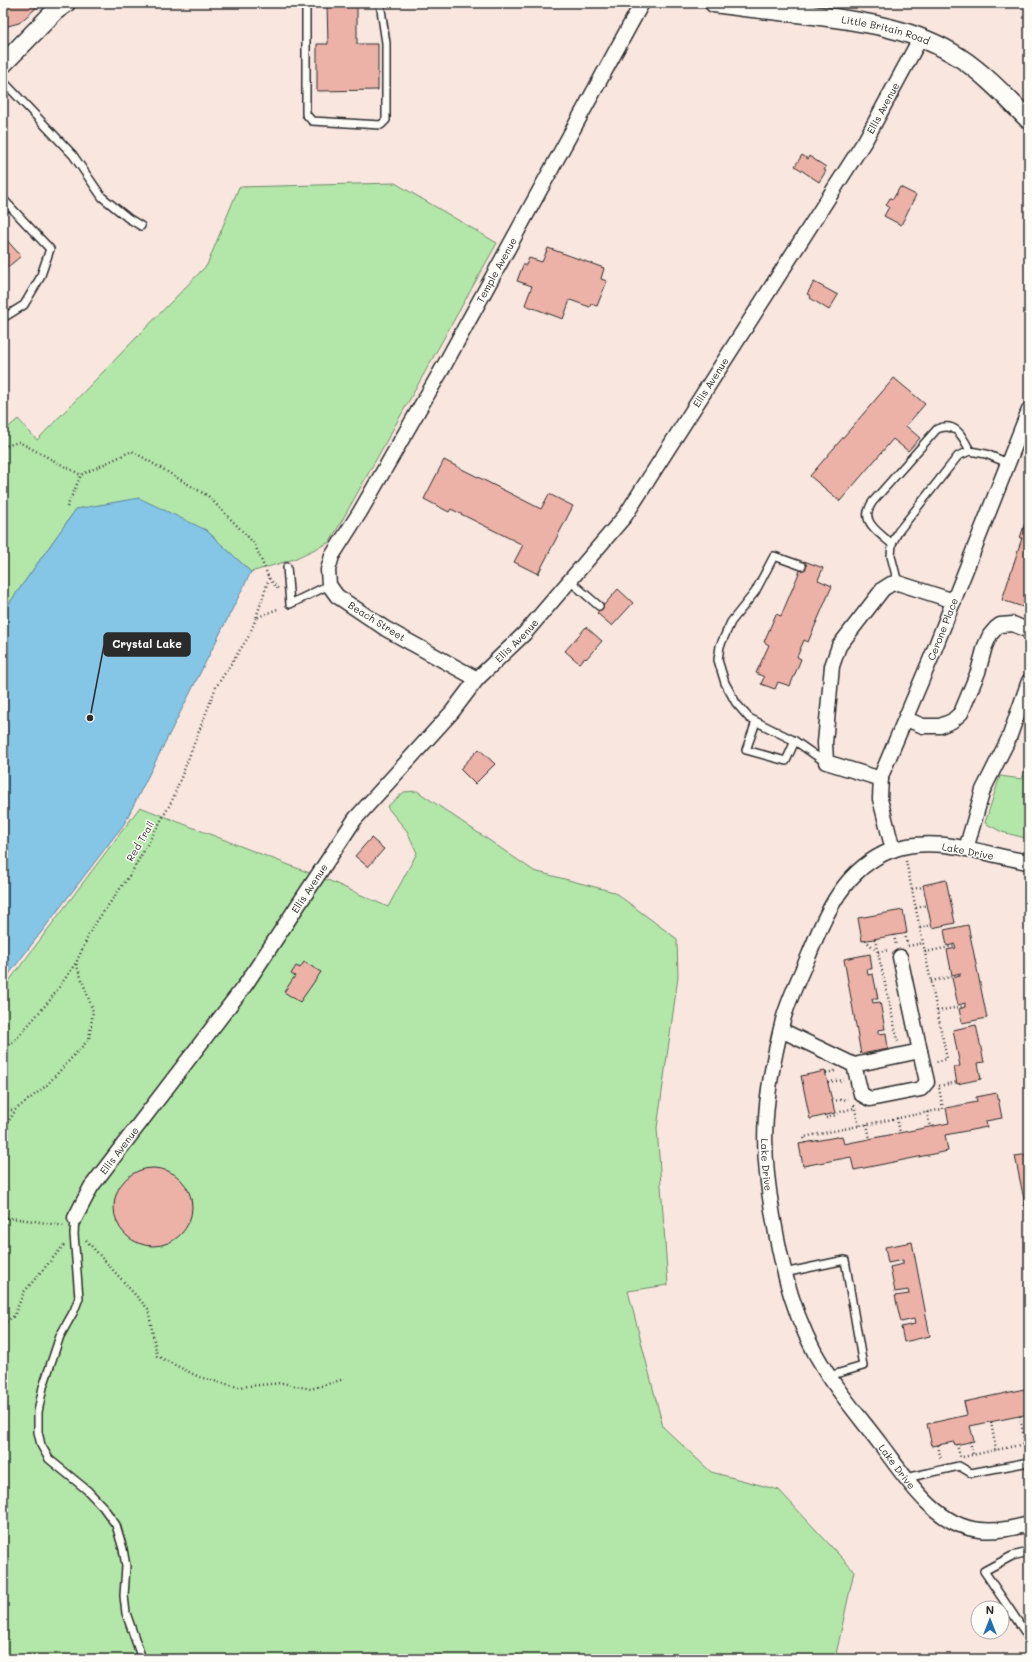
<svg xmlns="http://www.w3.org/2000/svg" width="1032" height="1662" font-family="Mali,sans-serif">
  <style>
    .green { fill: #b3e7a9; stroke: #6f896a }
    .water { fill: #85c5e5; stroke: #61879b }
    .building { fill: #ecb2a8; stroke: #2b2b2b }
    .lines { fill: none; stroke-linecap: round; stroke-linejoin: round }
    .service-casing { stroke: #2b2b2b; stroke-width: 10 }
    .minor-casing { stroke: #2b2b2b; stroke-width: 17 }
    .tertiary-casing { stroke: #2b2b2b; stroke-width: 21 }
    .path { stroke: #2b2b2b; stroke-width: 2.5; stroke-dasharray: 1 3; stroke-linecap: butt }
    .service { stroke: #fdfcf7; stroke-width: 7 }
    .minor { stroke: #fdfcf7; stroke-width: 14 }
    .tertiary { stroke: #fdfcf7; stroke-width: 18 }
    .labels { text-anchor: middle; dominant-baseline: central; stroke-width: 3; stroke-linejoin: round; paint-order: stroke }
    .street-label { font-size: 10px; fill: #2b2b2b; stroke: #fdfcf7 }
    .leader { fill: none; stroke: #2b2b2b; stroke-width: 1.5 }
    .callout-dot { fill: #2b2b2b; stroke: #fdfcf7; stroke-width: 1.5 }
    .callout { fill: #2b2b2b; stroke: #2b2b2b; stroke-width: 1.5 }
    .callout-label { font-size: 11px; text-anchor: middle; font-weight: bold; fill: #fff }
  </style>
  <rect width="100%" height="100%" fill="#f8e6df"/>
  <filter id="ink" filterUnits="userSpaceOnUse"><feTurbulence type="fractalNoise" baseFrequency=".025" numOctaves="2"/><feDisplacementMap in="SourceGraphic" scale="8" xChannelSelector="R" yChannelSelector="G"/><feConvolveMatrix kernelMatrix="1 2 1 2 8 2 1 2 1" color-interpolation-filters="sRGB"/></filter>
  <g filter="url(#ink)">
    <g class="green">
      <polygon points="395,183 497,243 330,542 294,559 251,572 206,530 76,509 3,612 3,432 18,419 37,440 207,265 239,187"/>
      <polygon points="1029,761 1029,839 1002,832 985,823 1000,776 1022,779"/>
      <polygon points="417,791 534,871 614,892 677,939 678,977 657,1128 668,1285 628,1291 663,1427 711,1472 779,1490 854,1571 835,1659 3,1659 3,989 140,807 330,881 388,907 417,853 407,831 387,807 404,792"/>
    </g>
    <polygon class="water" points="139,498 206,530 251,572 124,824 3,982 3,612 76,509"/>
    <g class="building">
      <polygon points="3,3 42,3 19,23 4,27 6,37 3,41"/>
      <polygon points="327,3 357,3 357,44 378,44 378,90 317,91 317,44 328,44"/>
      <polygon points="802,155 808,159 809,156 826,167 824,170 826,171 819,182 795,166"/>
      <polygon points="900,187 916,195 901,225 884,216 889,207 886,205 890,198 893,199"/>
      <polygon points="3,236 21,256 3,271"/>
      <polygon points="548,248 604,268 601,279 607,281 597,306 591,304 590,307 570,300 563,319 525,305 532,286 517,281 523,265 526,265 529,258 542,262"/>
      <polygon points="814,282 838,295 829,310 810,298 811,296 807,294"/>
      <polygon points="894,378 925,404 906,426 920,438 908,451 893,439 840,501 810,476"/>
      <polygon points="444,460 541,509 549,494 573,506 538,574 514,562 523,545 451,509 449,512 424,499"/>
      <polygon points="1029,517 1029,609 1002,600 1022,538 1020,538 1025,523 1027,523"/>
      <polygon points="804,561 823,568 818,580 832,586 808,642 804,640 797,657 801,659 790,686 778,682 775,689 761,684 764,677 756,673 769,645 764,642 776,614 781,616"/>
      <polygon points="618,589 633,603 612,626 597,613"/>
      <polygon points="586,627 602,641 586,659 585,658 579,663 565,651"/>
      <polygon points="479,749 495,764 475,784 460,769"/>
      <polygon points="371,838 384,849 368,867 355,856"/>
      <polygon points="946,880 955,923 932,928 923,885"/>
      <polygon points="903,910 907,933 862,941 858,918"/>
      <polygon points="968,925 987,1018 962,1023 959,1009 965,1007 965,1003 958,1005 952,978 960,976 960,973 952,975 947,950 956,948 955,946 955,944 947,946 944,930"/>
      <polygon points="870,954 872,969 867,969 868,975 873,974 878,999 872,999 873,1003 880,1002 885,1029 878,1030 878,1034 886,1033 888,1049 861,1054 844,959"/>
      <polygon points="304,962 321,972 300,1002 284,992 295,976 291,974 296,966 300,968"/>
      <polygon points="976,1025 984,1062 978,1063 981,1079 957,1084 954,1067 960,1066 953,1030"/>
      <polygon points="825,1071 835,1113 810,1119 801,1076"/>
      <polygon points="997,1093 1002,1118 986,1121 987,1127 945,1135 948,1151 854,1170 851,1157 803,1166 799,1144 842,1136 844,1144 949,1123 946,1108 977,1102 976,1097"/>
      <polygon points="1029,1154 1029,1224 1015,1156"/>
      <circle cx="153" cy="1207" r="39"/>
      <polygon points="912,1242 930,1336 904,1342 901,1327 915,1324 914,1319 901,1322 895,1296 909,1294 908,1290 895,1292 890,1267 903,1264 903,1260 888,1263 885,1247"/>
      <polygon points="1029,1388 1029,1414 970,1426 974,1441 955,1445 954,1442 932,1446 927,1424 967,1415 964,1402"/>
    </g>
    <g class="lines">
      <defs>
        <g id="service">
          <polyline points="306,3 306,114 312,121 381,125 386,120 386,43 380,3"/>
          <polyline points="3,81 73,155 102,197 128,218 141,226"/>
          <polyline points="3,199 50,249 40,278 24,305 3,318"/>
          <path d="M892,544C883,536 862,523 869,509C870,505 873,501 876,498L937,429C956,421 963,437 970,451"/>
          <polyline points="802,566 774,556 755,592 731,622 720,646 718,660 725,683 736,703 749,718 795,741 825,762"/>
          <polyline points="287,567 290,604 329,585"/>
          <polyline points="570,581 599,606"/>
          <polyline points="898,583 891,556 892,544 898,532 958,456 970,451 986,454 1008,463"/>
          <polyline points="756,722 746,750 786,761 795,741"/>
          <polyline points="75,1218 74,1234 79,1298 74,1311 60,1336 43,1387 38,1412 38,1432 41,1445 49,1459 87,1490 103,1507 116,1525 123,1549 126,1566 124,1596 126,1613 142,1659"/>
          <polyline points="784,1273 845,1260 863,1366 829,1376"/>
          <polyline points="906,1478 959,1466 971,1473 1029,1462"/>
          <polyline points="1029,1552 1012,1556 984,1571 1029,1638"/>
        </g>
        <g id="minor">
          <path id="s1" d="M477,679L386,629L337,596L329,585L328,570L332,556L360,512L445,364L642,3"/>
          <polyline points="906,719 923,726 940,726 952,721 961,713 978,672 985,646 990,635 996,628 1000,625 1013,624 1029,631"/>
          <polyline points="881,779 826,762 825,743 832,666 839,646 883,589 891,584 898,583 954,601"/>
          <polyline points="966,849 983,790 1009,738 1029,681"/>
          <path id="s2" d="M893,850L880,799L881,776L931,658L1029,410"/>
          <path id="s3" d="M1029,862C985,855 937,834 892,850C845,868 826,912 809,955C800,976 789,998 783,1020C775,1052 768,1085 766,1117C763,1151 767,1183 773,1216C782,1270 795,1323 825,1370C841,1396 863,1421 881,1445C906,1478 935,1526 980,1530C997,1532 1013,1528 1029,1524"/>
          <polyline points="781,1030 854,1065 920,1051 900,957"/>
          <polyline points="854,1065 861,1094 870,1099 921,1089 927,1082 920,1051"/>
          <path id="s4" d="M75,1218L91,1187L246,984L355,819L452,712L477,679L525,633L625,516L866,139L921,37"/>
        </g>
        <g id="tertiary">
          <path id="s5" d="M714,3C744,7 775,11 805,14C857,21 913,27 959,57C985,74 1007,98 1029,120"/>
          <polyline points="3,64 55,11 66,3"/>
        </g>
      </defs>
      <use href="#service" class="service-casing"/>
      <use href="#minor" class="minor-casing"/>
      <use href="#tertiary" class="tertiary-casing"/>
      <g class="path">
        <polyline points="3,447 19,442 81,475 132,451 208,496 254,543 269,578 278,589"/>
        <polyline points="67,507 81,475"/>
        <polyline points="269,578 256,618 280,608"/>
        <polyline points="906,861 947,1059 936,1062"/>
        <polyline points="912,889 923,887"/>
        <polyline points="916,908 927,905"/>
        <polyline points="920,928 931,925"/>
        <polyline points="905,933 907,945"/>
        <polyline points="894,935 896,945"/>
        <polyline points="875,939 898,1042"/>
        <polyline points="865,940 877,951"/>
        <polyline points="908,946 923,943"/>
        <polyline points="878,952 889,950"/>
        <polyline points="925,952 955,946"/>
        <polyline points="931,981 960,975"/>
        <polyline points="937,1011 965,1006"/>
        <polyline points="3,1050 17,1038 50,1000 76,963 92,928 130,875 172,801 216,687 249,636 256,618"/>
        <polyline points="826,1073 835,1071"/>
        <polyline points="828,1082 844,1080"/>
        <polyline points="939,1086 957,1082"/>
        <polyline points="832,1101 848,1099"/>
        <polyline points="854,1105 859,1126"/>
        <polyline points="3,1110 15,1110 46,1086 89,1039 93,1011 76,963"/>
        <polyline points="927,1112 930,1127"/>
        <polyline points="826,1118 836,1115 840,1112 854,1108"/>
        <polyline points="897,1118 900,1133"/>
        <polyline points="867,1124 870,1139"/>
        <polyline points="3,1130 15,1111"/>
        <polyline points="805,1143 804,1137 943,1109 939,1088"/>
        <polyline points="3,1217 34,1221 64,1226"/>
        <polyline points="86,1240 148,1309 157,1356 199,1377 238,1387 282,1383 311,1389 344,1379"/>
        <polyline points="3,1324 14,1316 24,1292 64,1245"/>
        <polyline points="1020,1416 1025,1443"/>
        <polyline points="991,1422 996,1450"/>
        <polyline points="970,1441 973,1455"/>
        <polyline points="957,1444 960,1457"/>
        <polyline points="938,1445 941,1460"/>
        <polyline points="963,1457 1029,1443"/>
      </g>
      <use href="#service" class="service"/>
      <use href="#minor" class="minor"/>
      <use href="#tertiary" class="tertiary"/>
    </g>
  </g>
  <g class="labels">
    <g class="street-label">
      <text stroke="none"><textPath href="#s5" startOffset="174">Little Britain Road</textPath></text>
      <text stroke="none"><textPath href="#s4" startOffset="1377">Ellis Avenue</textPath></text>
      <text stroke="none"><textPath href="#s1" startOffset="536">Temple Avenue</textPath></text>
      <text stroke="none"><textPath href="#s4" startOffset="1053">Ellis Avenue</textPath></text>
      <text transform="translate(377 621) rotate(32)">Beach Street</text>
      <text stroke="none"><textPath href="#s2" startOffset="235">Cerone Place</textPath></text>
      <text stroke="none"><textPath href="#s4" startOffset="729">Ellis Avenue</textPath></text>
      <text transform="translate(140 841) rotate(-60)">Red Trail</text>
      <text transform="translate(968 851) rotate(11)">Lake Drive</text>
      <text stroke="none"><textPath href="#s4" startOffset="405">Ellis Avenue</textPath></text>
      <text stroke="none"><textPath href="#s4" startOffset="81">Ellis Avenue</textPath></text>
      <text stroke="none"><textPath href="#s3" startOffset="494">Lake Drive</textPath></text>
      <text stroke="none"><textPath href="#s3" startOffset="830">Lake Drive</textPath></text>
    </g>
  </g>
  <path class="leader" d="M90 718L104 645"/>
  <circle class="callout-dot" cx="90" cy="718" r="4"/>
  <rect class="callout" x="104" y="633" width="86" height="23" rx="4"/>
  <g class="callout-label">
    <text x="147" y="648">Crystal Lake</text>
  </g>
  <rect width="1032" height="1662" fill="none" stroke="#fdfcf7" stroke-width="16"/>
  <rect x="8" y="8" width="1016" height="1646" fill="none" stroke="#2b2b2b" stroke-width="1.5" filter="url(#ink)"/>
  <g transform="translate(990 1620)"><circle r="19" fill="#fdfcf7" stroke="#a9a8a5"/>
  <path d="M0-3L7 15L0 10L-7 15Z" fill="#1f6fb2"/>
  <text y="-6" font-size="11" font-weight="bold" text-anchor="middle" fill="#2b2b2b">N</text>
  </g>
</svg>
